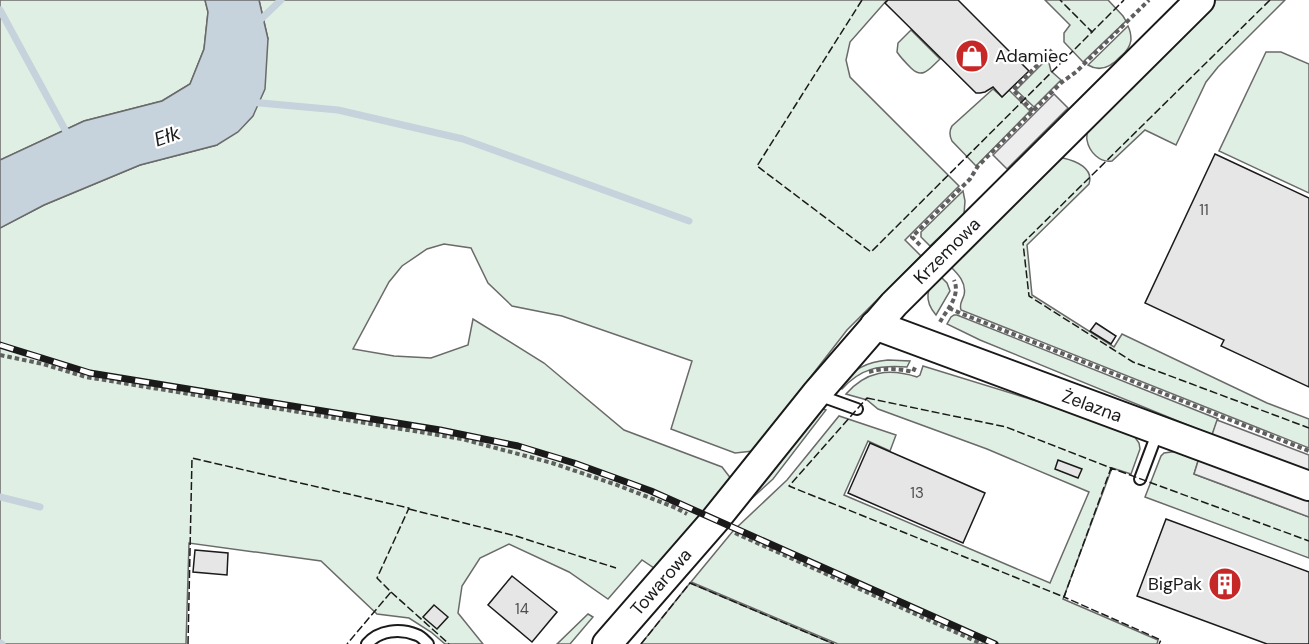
<svg xmlns="http://www.w3.org/2000/svg" width="1309" height="644" font-family="'DM Sans',sans-serif">
  <style>
    .green { fill: #e0efe3; stroke: #6a6a6a; stroke-width: 1.5 }
    .parking { fill: #ededed; stroke: #6a6a6a; stroke-width: 1.5 }
    .water { fill: #c6d2dc; stroke: #6a6a6a; stroke-width: 1.5 }
    .lines { fill: none; stroke-linecap: round; stroke-linejoin: round }
    .stream { stroke: #c6d2dc; stroke-width: 7 }
    .building { fill: #e6e6e6; stroke: #1a1a1a; stroke-width: 1.5 }
    .lane-casing { stroke: #1a1a1a; stroke-width: 14 }
    .secondary-casing { stroke: #1a1a1a; stroke-width: 32 }
    .path { stroke: #5f5f5f; stroke-width: 4; stroke-dasharray: 4.5 3; stroke-linecap: butt }
    .lane { stroke: #fff; stroke-width: 10 }
    .secondary { stroke: #fff; stroke-width: 28 }
    .rail-casing { stroke: #1a1a1a; stroke-width: 7 }
    .rail { stroke: #fff; stroke-width: 4.5; stroke-dasharray: 14; stroke-linecap: butt }
    .fence { stroke: #1a1a1a; stroke-width: 1.5; stroke-dasharray: 8 3; stroke-linecap: butt }
    .labels { text-anchor: middle; dominant-baseline: central; stroke-width: 4.5; stroke-linejoin: round; paint-order: stroke }
    .number-label { font-size: 15px; fill: #4d4d4d }
    .poi-label { font-size: 18px; fill: #1a1a1a; stroke: #fff; text-anchor: start }
    .street-label { font-size: 18px; fill: #1a1a1a; stroke: #fff }
    .water-label { font-size: 20px; font-style: italic; fill: #1a1a1a; stroke: #fff }
  </style>
  <rect width="100%" height="100%" fill="#fff"/>
  <g class="green">
    <polygon points="0,0 205,0 208,12 204,49 190,84 162,101 84,121 0,160"/>
    <polygon points="259,0 887,0 850,42 846,60 850,77 959,186 905,240 921,256 847,330 753,451 735,453 671,429 692,361 562,316 512,306 488,283 471,248 444,244 427,249 402,266 389,282 353,349 394,356 431,358 468,345 473,319 544,363 624,430 722,467 732,480 657,570 642,560 608,599 569,572 509,544 480,558 462,586 458,613 483,644 445,644 431,632 409,618 377,614 321,561 189,543 186,644 0,644 0,228 44,205 140,165 217,145 268,39"/>
    <polygon points="1045,0 1108,0 1123,16 1126,21 1083,62 1064,42 1064,33 1070,25"/>
    <path d="M1214,0H1285L1218,67L1206,82L1176,145L1145,130L1112,161C1100,163 1089,152 1087,140C1086,135 1088,129 1089,124Z"/>
    <path d="M1128,26C1130,30 1131,35 1131,40C1130,47 1126,52 1121,56C1112,66 1101,73 1088,65Z"/>
    <path d="M911,30L940,59C930,68 923,80 911,68C906,63 901,58 897,52L898,43Z"/>
    <polygon points="1266,52 1281,52 1309,64 1309,193 1219,151"/>
    <polygon points="1046,60 1049,63 1051,71 1061,80 1034,107 1016,90"/>
    <path d="M993,89L1002,97L1009,90L1030,111L976,166L952,141C949,135 949,131 952,126Z"/>
    <path d="M1063,158C1076,161 1094,168 1089,184L1027,245L1032,295L1114,347L1122,334L1267,403L1309,419V448L961,310C959,303 962,302 964,295C967,282 957,273 948,264L1050,163Z"/>
    <polygon points="963,191 965,201 964,214 930,246 921,237 921,232"/>
    <path d="M938,274L947,283L950,291L936,315C923,300 927,288 938,274Z"/>
    <polygon points="954,315 957,315 1218,419 1212,435 980,340 947,324 951,317"/>
    <path d="M888,360L910,361L907,367C879,365 861,368 842,389L835,387C854,371 863,362 888,360Z"/>
    <path d="M923,366L1095,419L1132,433L1139,443L1140,449L1131,474L1112,468L1063,599L1158,640L1157,644H838L691,582L733,531L787,480L839,416L896,435L890,451L868,441L844,495L1050,583L1089,492L987,449L878,409L867,400L846,394C866,371 889,368 917,377L920,375Z"/>
    <polygon points="820,408 826,410 773,479 739,510"/>
    <polygon points="1179,451 1199,458 1194,474 1309,517 1309,558 1145,497 1161,456 1164,453"/>
    <polygon points="690,583 834,644 641,644"/>
    <polygon points="588,614 593,617 570,644 557,644"/>
  </g>
  <g class="parking">
    <polygon points="1054,94 1068,108 1007,169 993,155"/>
    <polygon points="1217,420 1309,455 1309,472 1212,435"/>
    <polygon points="1199,458 1309,500 1309,517 1194,474"/>
  </g>
  <polygon class="water" points="205,0 259,0 268,39 265,89 253,116 238,132 217,145 140,165 44,205 0,228 0,160 84,121 162,101 190,84 204,49 208,12"/>
  <g class="lines">
    <g class="stream">
      <polyline points="0,10 69,137"/>
      <polyline points="257,23 281,0"/>
      <polyline points="250,102 338,110 463,139 689,221"/>
      <polyline points="0,497 40,507"/>
      <polyline points="0,643 2,644"/>
    </g>
  </g>
  <g class="building">
    <polygon points="888,0 958,0 1029,71 1002,97 993,87 985,92 980,93 976,93 885,3"/>
    <polygon points="1215,154 1309,198 1309,387 1221,346 1224,340 1145,303"/>
    <polygon points="1096,323 1116,336 1111,344 1090,331"/>
    <polygon points="870,443 985,493 963,543 848,493"/>
    <polygon points="1058,460 1082,469 1078,478 1055,469"/>
    <polygon points="1166,519 1309,572 1309,644 1267,644 1137,596"/>
    <polygon points="195,550 228,553 227,575 193,572"/>
    <polygon points="512,576 557,612 532,642 488,605"/>
    <polygon points="434,605 448,617 437,629 423,617"/>
  </g>
  <g class="lines">
    <defs>
      <g id="lane">
        <polyline points="818,395 857,409"/>
        <polyline points="1140,479 1158,431"/>
        <path d="M367,644C379,630 400,628 417,635C421,636 425,641 428,644"/>
      </g>
      <g id="secondary">
        <polyline points="875,325 1309,486"/>
        <polyline points="607,644 715,520 816,394 894,304 1200,0"/>
      </g>
    </defs>
    <use href="#lane" class="lane-casing"/>
    <use href="#secondary" class="secondary-casing"/>
    <g class="path">
      <polyline points="1033,111 1013,90 1052,50"/>
      <polyline points="920,245 912,237 970,179 978,166 1062,82 1076,72 1149,0"/>
      <polyline points="949,308 960,313 1309,451"/>
      <path d="M940,322C947,309 961,296 954,280"/>
      <polyline points="0,355 43,364 86,377 462,439 552,463 617,485 676,508 687,514"/>
      <path d="M869,372C883,368 898,368 913,372L916,365"/>
      <polyline points="735,533 982,644"/>
    </g>
    <use href="#lane" class="lane"/>
    <use href="#secondary" class="secondary"/>
    <defs>
      <polyline id="rail" points="0,345 90,373 440,430 518,446 574,463 651,491 995,644"/>
    </defs>
    <use href="#rail" class="rail-casing"/>
    <use href="#rail" class="rail"/>
    <g class="fence">
      <polyline points="862,0 757,166 871,252 1092,32 1060,0"/>
      <polyline points="1270,0 1023,243 1029,296 1133,362 1309,428"/>
      <polyline points="1090,30 1092,32 1124,0"/>
      <polygon points="867,398 1006,427 1111,468 1064,597 789,486"/>
      <polyline points="1111,471 1111,468 1309,541"/>
      <polyline points="409,509 516,536 616,568"/>
      <polyline points="391,592 449,644"/>
      <polyline points="1065,594 1064,597 1161,640 1159,644"/>
      <polyline points="188,644 192,458 409,508 377,578 391,592 347,644"/>
      <polyline points="641,644 690,583 834,644"/>
    </g>
  </g>
  <defs>
    <symbol id="shop-disc" viewBox="-11 -11 22 22"><circle r="9.5" fill="#c62828" stroke="#fff"/><path d="M-5-2.5h2.3a2.7 3.5 0 0 1 5.4 0H5L5.5 6h-11ZM-1.5-2.5h3a1.5 2.3 0 0 0-3 0Z" fill="#fff"/></symbol>
    <symbol id="building-disc" viewBox="-11 -11 22 22"><circle r="9.5" fill="#c62828" stroke="#fff"/><path d="M-4-6H4V6H1V3H-1V6H-4ZM-2.5-4.3h1.7v1.8h-1.7ZM.8-4.3h1.7v1.8H.8ZM-2.5-1h1.7V.8h-1.7ZM.8-1h1.7V.8H.8Z" fill="#fff"/></symbol>
  </defs>
  <g fill-rule="evenodd">
    <use href="#shop-disc" x="953" y="37" width="38" height="38"/>
    <use href="#building-disc" x="1206" y="565" width="38" height="38"/>
  </g>
  <g class="labels">
    <g class="number-label">
      <text x="1204" y="210">11</text>
      <text x="917" y="493">13</text>
      <text x="522" y="609">14</text>
    </g>
    <g class="poi-label">
      <text x="995" y="56">Adamiec</text>
      <text x="1202" y="584" text-anchor="end">BigPak</text>
    </g>
    <g class="street-label">
      <text transform="translate(947 251) rotate(-45)">Krzemowa</text>
      <text transform="translate(1092 406) rotate(20)">Żelazna</text>
      <text transform="translate(661 582) rotate(-49)">Towarowa</text>
    </g>
    <g class="water-label">
      <text transform="translate(167 136) rotate(-19)">Ełk</text>
    </g>
  </g>
</svg>
